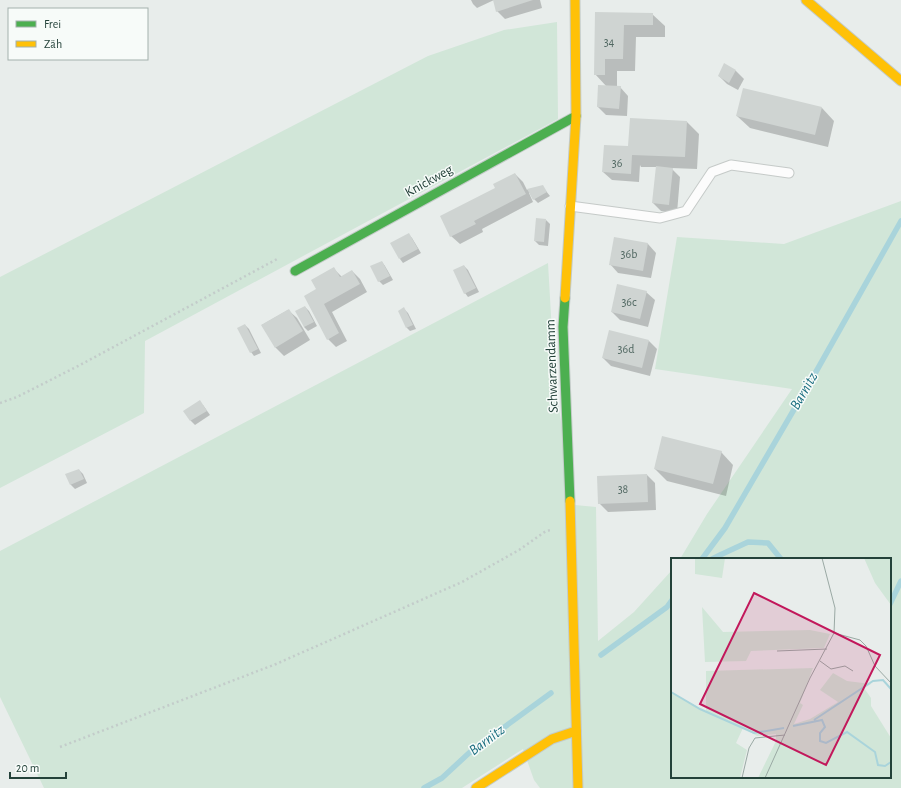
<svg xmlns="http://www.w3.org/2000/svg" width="901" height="788" font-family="'Alegreya Sans',sans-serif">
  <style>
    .green { fill: #d1e6d8 }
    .shadow { fill: #0003 }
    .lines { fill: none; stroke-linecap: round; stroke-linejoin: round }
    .stream { stroke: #a9d4db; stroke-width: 5.5 }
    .building { fill: #cfd4d2 }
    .lane-casing { stroke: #c5cac8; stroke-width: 11 }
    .fast-casing { stroke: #c3cbc8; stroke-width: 11 }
    .slow-casing { stroke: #c3cbc8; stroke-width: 11 }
    .path { stroke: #c3ccca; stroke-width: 2.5; stroke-dasharray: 2 3; stroke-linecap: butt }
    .lane { stroke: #fcfcfc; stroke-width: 9 }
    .fast { stroke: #4caf50; stroke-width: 9 }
    .slow { stroke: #ffc107; stroke-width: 9 }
    .labels { text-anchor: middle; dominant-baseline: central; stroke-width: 3; stroke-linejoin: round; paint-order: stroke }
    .number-label { font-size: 12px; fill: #506761 }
    .street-label { font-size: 14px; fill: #24423a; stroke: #f7fbf9 }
    .water-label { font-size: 15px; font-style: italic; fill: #1c6f80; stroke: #f7fbf9 }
    .inset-river { fill: none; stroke: #a9d4db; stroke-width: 2 }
    .inset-road { fill: none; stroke: #9aa9a4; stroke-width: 1 }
    .view { fill: #c2185b; fill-opacity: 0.15; stroke: #c2185b; stroke-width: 2 }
    .inset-edge { fill: none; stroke: #24423a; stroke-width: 2 }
  </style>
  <rect width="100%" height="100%" fill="#e8edeb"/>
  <g class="green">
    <polygon points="557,22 558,119 145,341 144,413 0,488 0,277 428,56 504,30"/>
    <polygon points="901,201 901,788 540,788 534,780 523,749 462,788 44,788 0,697 0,551 548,263 555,385 575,505 596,507 598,641 634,612 672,570 672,777 890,777 890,559 680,559 707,514 792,389 655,369 677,237 784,244"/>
  </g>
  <g class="shadow">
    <polygon points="471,0 494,0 477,8 473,4"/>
    <polygon points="494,0 540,0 542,8 505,19 497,11"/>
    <polygon points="596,13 652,14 665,26 665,37 636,37 635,71 617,71 617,87 620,87 628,96 627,116 606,115 598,107 607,87 595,74"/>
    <polygon points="725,65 736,71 744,79 738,90 727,84 719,76"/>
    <polygon points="822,108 834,121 828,147 750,128 737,116"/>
    <polygon points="687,122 699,134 697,169 671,168 680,177 677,213 661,211 653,203 657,167 641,167 640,165 639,182 612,180 603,172 629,147"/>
    <polygon points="515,174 523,182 527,190 542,186 550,196 538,203 534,199 530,193 529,193 533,202 482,229 483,232 460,244 451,236 497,188"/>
    <polygon points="546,220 550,224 548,246 539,245 535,241"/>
    <polygon points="408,234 412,238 421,253 403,263 400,259"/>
    <polygon points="615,238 648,244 656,253 651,278 618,273 610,264"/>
    <polygon points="382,262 385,266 393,280 383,285 379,281"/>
    <polygon points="464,266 468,270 479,292 468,297 465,293"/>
    <polygon points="334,269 342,277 352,271 360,279 367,292 332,312 347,341 336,347 328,339 317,289"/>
    <polygon points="646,292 655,300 648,327 620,320 612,312"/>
    <polygon points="305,307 309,311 317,326 308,331 304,327"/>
    <polygon points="404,309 408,313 416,329 410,331 407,328"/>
    <polygon points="288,310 297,318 310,340 284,356 276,348 262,325"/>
    <polygon points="245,325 249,329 261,353 254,356 251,352"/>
    <polygon points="649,341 657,349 650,376 611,366 603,358"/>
    <polygon points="203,405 210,415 195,425 191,421 185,411"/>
    <polygon points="721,452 733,465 726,496 667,481 655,469"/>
    <polygon points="79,470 83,474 87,483 75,489 71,485 67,475"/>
    <polygon points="647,475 655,483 656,510 608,512 599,503"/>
  </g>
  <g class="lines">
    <g class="stream">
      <polyline points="702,559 725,528 817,370 901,221"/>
      <polyline points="712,559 720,555 748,542 768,543 781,559"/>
      <polyline points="890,604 901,581"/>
      <polyline points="601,655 667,607 672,600"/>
      <polyline points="424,788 442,778 469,753 551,693"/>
    </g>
  </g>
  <g class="building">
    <polygon points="493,0 533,0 496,12"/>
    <polygon points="595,12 653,13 653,25 624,25 623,59 605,59 605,75 594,75"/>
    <polygon points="724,63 736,70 729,83 718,76"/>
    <polygon points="598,85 621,86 619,109 597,107"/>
    <polygon points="743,88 822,107 815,135 736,116"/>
    <polygon points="630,118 687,121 685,157 632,155 631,174 602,172 604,145 628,146"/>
    <polygon points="656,166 673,168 669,205 652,203"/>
    <polygon points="515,173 526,194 474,221 476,224 450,237 440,216 495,188 493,184"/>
    <polygon points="543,185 547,192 533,200 527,189"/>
    <polygon points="536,218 546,219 544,242 534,241"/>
    <polygon points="409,233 418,249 399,259 390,243"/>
    <polygon points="614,237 648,243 643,271 609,265"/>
    <polygon points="382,261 390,276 378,282 370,266"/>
    <polygon points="464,265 476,288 464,294 453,270"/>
    <polygon points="334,267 340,277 352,270 360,284 324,304 339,333 327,340 304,296 316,289 311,280"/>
    <polygon points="617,284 647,291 640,319 611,312"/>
    <polygon points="305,306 314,322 304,327 295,311"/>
    <polygon points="404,307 413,325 406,328 398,311"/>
    <polygon points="289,309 303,331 275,348 261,325"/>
    <polygon points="245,324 258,349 250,353 237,328"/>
    <polygon points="609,330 649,340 642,368 602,358"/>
    <polygon points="200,400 207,411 190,421 183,411"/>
    <polygon points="662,436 722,451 713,484 654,469"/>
    <polygon points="79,469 84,479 70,485 65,474"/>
    <polygon points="647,474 648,502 598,504 597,476"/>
  </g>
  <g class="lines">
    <defs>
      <polyline id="lane" points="570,206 660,218 686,211 712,172 731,165 789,173"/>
      <g id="fast">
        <polyline points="295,271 576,116"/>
        <polyline points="565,298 563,327 570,501"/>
      </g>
      <g id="slow">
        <polyline points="806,0 901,81"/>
        <polyline points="565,298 576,116 575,0"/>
        <polyline points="570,501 578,788"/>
        <polyline points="476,788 552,739 576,731"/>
      </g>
    </defs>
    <use href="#lane" class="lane-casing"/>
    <use href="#fast" class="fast-casing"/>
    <use href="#slow" class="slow-casing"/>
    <g class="path">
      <polyline points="0,403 17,397 80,365 279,258"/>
      <polyline points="60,747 276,664 462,582 519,550 546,531 551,530"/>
    </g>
    <use href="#lane" class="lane"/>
    <use href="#fast" class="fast"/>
    <use href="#slow" class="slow"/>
  </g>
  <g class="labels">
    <g class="number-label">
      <text x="609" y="42">34</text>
      <text x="617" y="163">36</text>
      <text x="629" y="254">36b</text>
      <text x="629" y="302">36c</text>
      <text x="626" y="349">36d</text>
      <text x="623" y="489">38</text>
    </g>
    <g class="street-label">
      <text transform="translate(429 181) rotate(-29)">Knickweg</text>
      <text transform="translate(552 366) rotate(-92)">Schwarzendamm</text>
    </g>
    <g class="water-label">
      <text transform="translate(804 391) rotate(-60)">Barnitz</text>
      <text transform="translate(487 740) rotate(-37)">Barnitz</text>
    </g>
  </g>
  <g transform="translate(671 558)">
    <rect width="220" height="220" fill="#e8edeb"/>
    <path d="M24,0H54L51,20L24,16ZM193,0H220V47L204,25ZM31,49L52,74L139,72L159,76L153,90L80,93L75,103L34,104ZM142,110L129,145L132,147L123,166L139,161L167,144L149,132L162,115L176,123L200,126L193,130L200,140V148L220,180V220H87L105,183V176L86,178L72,170L65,185L76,192L69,220H0V134L35,154V113Z" fill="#d1e6d8"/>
    <path class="inset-river" d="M0,134L29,151L83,175L113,170M143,162L202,123L212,122L220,131M122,168L151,162L154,169L149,175V183L155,185L176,174L204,194L207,207L214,208L220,204"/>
    <path class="inset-road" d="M163,75L189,82L195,88L204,108L220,125M106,93L156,91M149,103L160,111L174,108L182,113M71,220L78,190L84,180L114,177M94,220L139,120L163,75L164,50L151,0"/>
    <path class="view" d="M83,35L209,97L155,207L29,146Z"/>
    <rect width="220" height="220" class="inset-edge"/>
  </g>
  <rect x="8" y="8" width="140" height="52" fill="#f7fbf9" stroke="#a3b1ad"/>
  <rect x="16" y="21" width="20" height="6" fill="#4caf50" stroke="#a3b1ad"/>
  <text x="44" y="28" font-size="12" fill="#24423a">Frei</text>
  <rect x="16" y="41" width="20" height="6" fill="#ffc107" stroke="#a3b1ad"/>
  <text x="44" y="48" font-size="12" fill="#24423a">Zäh</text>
  <path d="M10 772v6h56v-6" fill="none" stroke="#24423a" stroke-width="2"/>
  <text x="16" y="772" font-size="12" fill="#24423a" stroke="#f7fbf9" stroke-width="3" paint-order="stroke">20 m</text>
</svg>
